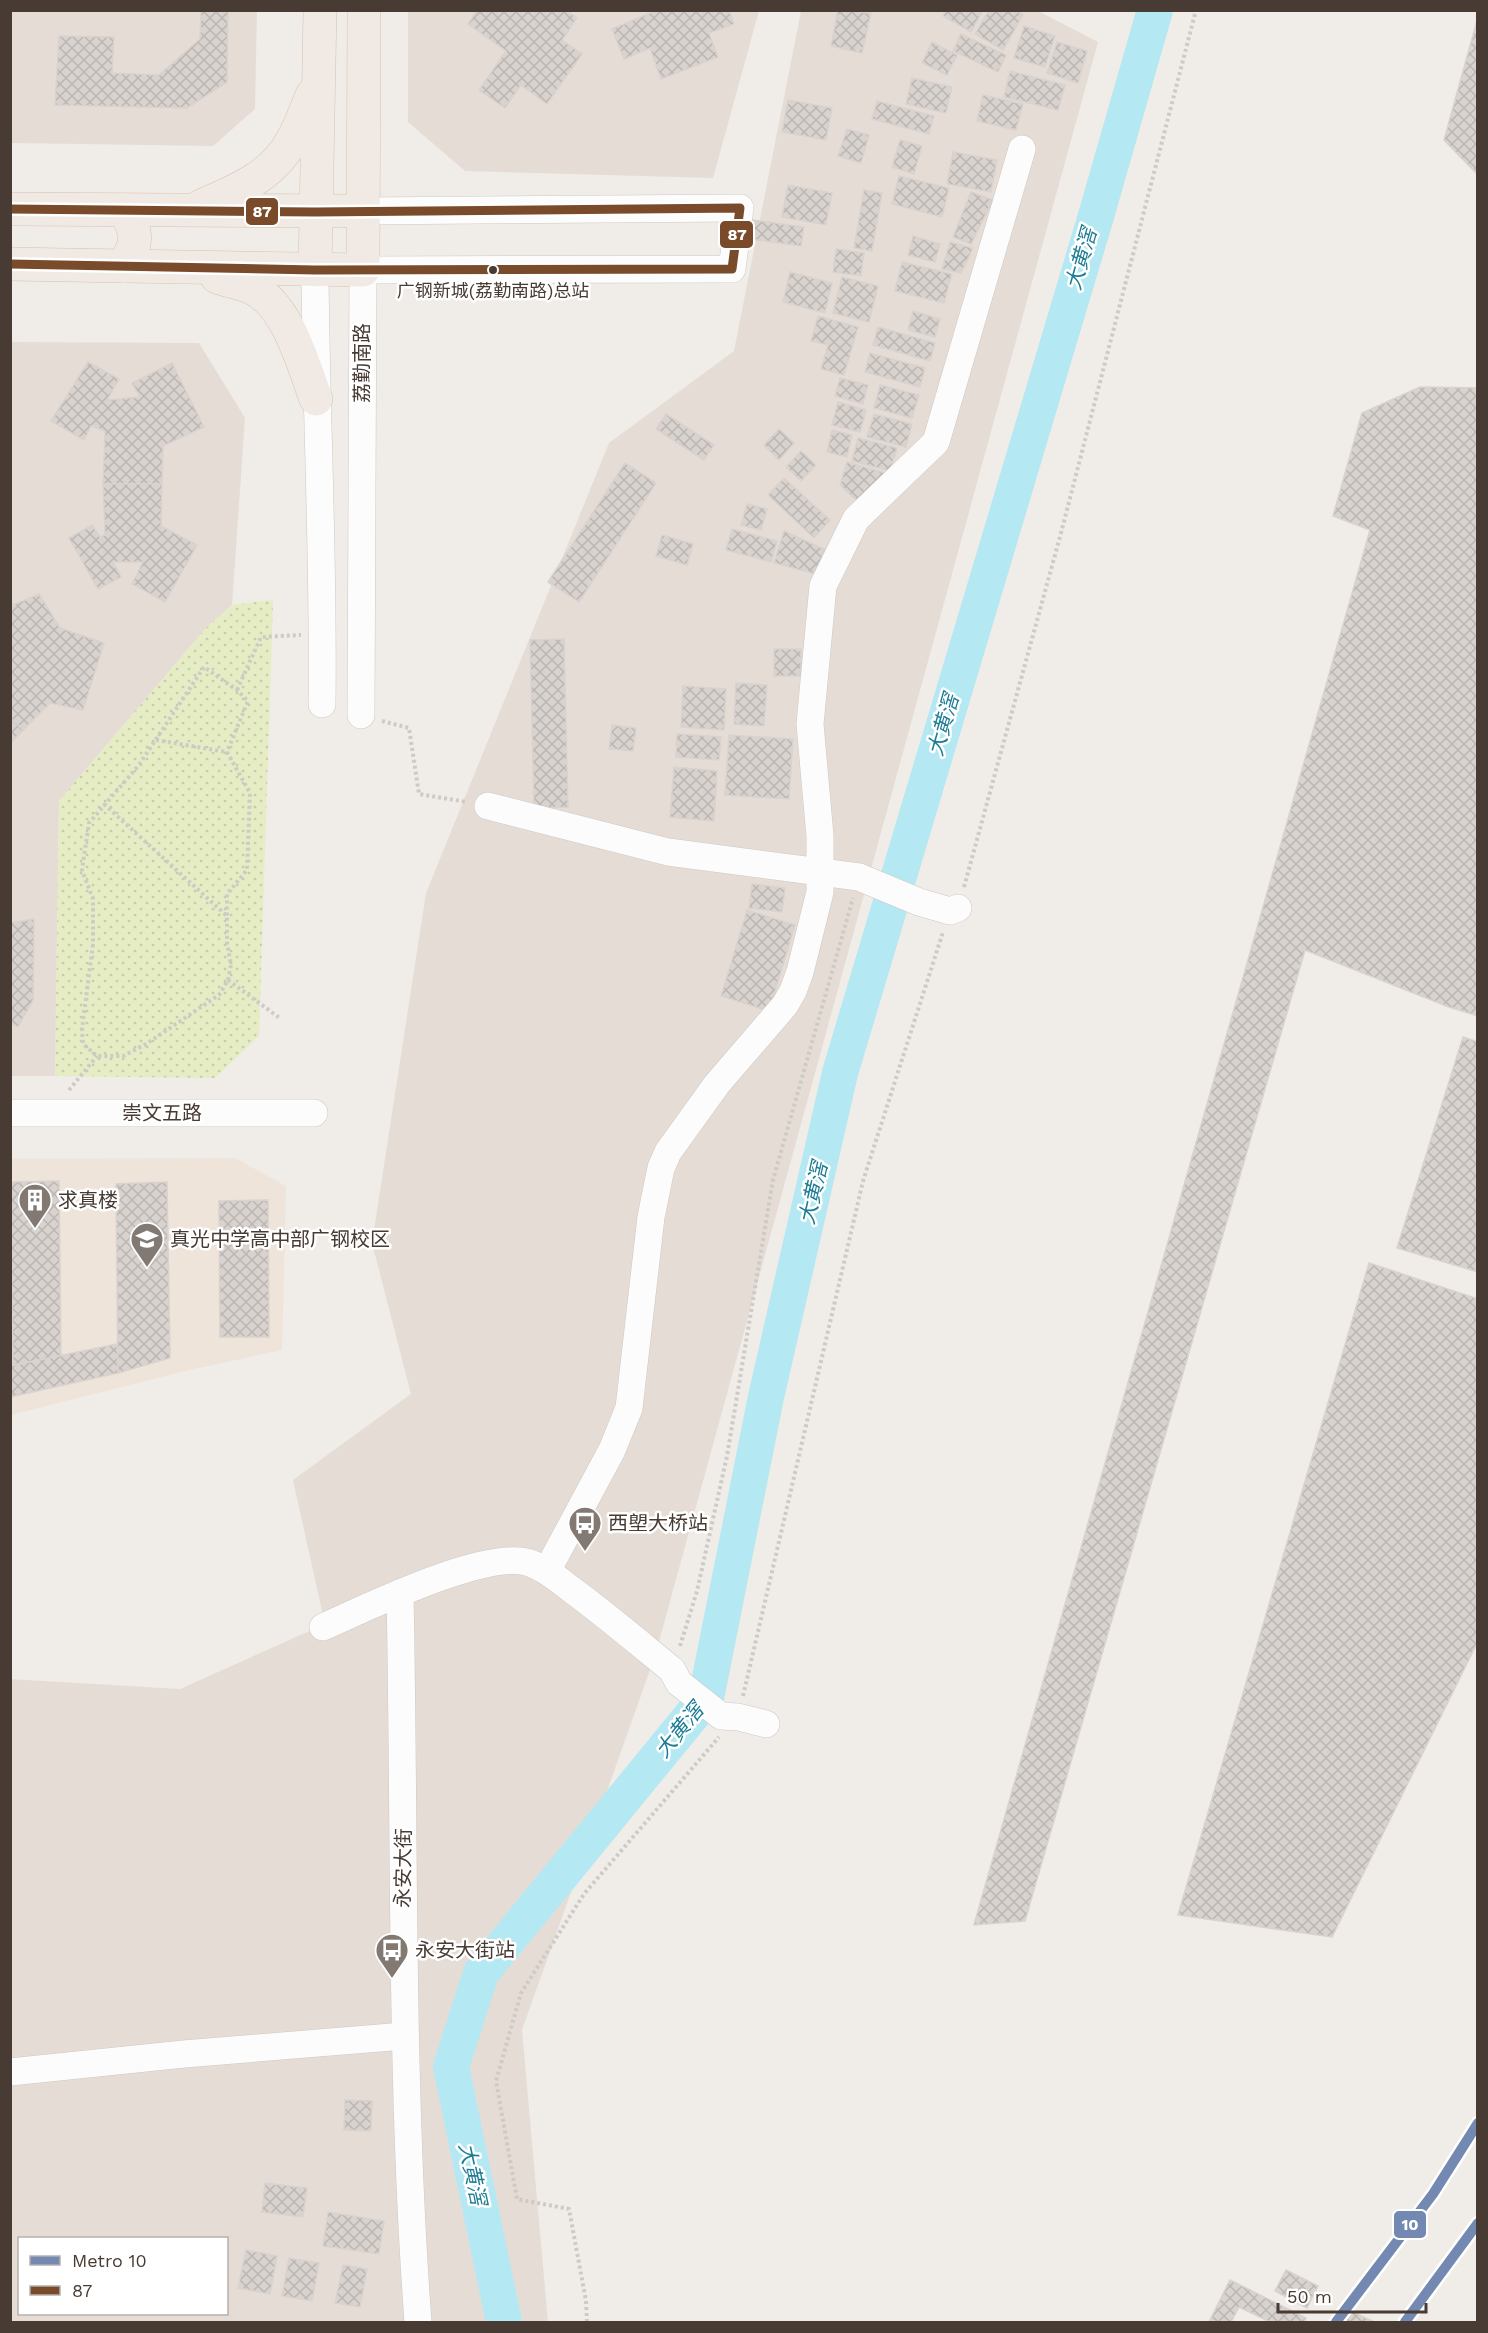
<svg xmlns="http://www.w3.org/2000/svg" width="1488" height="2333" font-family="'Work Sans','Noto Sans SC',sans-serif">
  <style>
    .residential { fill: #e5ddd5; fill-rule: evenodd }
    .education { fill: #efe4d9 }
    .park { fill: url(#park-dots) }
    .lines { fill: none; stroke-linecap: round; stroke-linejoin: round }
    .river { stroke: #b4e8f3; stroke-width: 36 }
    .building { fill: url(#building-cross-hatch); stroke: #d9d2ce; stroke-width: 1.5 }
    .minor-casing { stroke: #cdc8c4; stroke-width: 28 }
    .major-casing { stroke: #d4c3b3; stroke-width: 34 }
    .path { stroke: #cecac6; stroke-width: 4; stroke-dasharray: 3 3; stroke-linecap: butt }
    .minor { stroke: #fdfcfc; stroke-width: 27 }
    .major { stroke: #f1e9e3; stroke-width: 33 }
    .bus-1-casing { stroke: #fff; stroke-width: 14 }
    .bus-1 { stroke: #7a4b2a; stroke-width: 9 }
    .metro-1-casing { stroke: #fff; stroke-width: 15 }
    .metro-1 { stroke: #7389b2; stroke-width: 10 }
    .bus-dot { fill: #473b33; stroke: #fff; stroke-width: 2 }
    .labels { text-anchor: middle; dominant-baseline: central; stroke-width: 5; stroke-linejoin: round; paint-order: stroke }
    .bus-label { font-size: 18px; fill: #473b33; stroke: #fff }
    .street-label { font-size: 20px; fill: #473b33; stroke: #fff }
    .poi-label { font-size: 20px; fill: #473b33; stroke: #fff; text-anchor: start }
    .water-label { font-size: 21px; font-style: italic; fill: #1d7c94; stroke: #fff }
    .line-badge { stroke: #fff; stroke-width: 2 }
    .badge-label { font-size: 16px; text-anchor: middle; font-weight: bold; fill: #fff }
  </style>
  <defs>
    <pattern id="park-dots" width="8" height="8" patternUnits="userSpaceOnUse" patternTransform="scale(1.5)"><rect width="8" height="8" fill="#e6edc5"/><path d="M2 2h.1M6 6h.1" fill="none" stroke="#c7ccaa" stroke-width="1.8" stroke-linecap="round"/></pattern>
    <pattern id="building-cross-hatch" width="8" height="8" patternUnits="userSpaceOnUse" patternTransform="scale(1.5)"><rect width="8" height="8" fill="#d8d3cf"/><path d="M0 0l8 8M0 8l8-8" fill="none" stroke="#bbb6b2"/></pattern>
  </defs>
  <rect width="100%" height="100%" fill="#f0ece8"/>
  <g class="residential">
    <polygon points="11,11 257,11 255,109 213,146 11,143"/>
    <polygon points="408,11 759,11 713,178 465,171 408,122"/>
    <path d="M801,11H1038L1098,42L655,1656L522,2030L548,2322H11L10,1679L180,1689L325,1624L293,1480L411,1394L372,1243L426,893L609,443L734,351ZM20,2238H226V2314H20Z"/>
    <polygon points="11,342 199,343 245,418 232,605 206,628 59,801 55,1076 11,1076"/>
  </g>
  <polygon class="education" points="235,1158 286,1186 282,1350 185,1371 11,1415 11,1159"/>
  <polygon class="park" points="273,600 259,1036 215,1078 55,1076 59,801 206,628 232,605"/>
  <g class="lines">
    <polyline class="river" points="504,2322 451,2067 481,1973 706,1698 766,1397 840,1073 1096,216 1155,10"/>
  </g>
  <g class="building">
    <polygon points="201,10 228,10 227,82 187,108 55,105 59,36 114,37 112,73 159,75 200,39"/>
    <polygon points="477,10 507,10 510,13 512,10 566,10 577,18 562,40 582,54 547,104 521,85 505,108 479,90 506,51 468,24"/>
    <polygon points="729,10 734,24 709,33 718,57 661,79 650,48 624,59 612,29 657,10"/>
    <polygon points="838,10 871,13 862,53 831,46"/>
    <polygon points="946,10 983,10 971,32 943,16"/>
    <polygon points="989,10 1016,10 1023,15 1003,50 975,34"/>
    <polygon points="1478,17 1478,175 1444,140"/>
    <polygon points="1024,26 1055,36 1045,67 1014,58"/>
    <polygon points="961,34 1006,55 998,72 953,51"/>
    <polygon points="932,42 957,55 947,75 922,63"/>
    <polygon points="1057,42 1087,51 1078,83 1047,73"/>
    <polygon points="1010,71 1065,85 1058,110 1004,97"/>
    <polygon points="912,78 952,87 946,113 906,104"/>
    <polygon points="983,95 1023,104 1016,130 977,121"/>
    <polygon points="788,100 832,108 826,140 782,132"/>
    <polygon points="877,101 934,116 929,134 872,119"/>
    <polygon points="847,129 869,135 861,163 838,156"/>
    <polygon points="900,140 922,146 914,174 892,167"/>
    <polygon points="953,152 997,160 991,192 947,184"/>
    <polygon points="899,176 949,188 942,217 892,204"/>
    <polygon points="788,185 832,193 826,225 782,217"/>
    <polygon points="864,190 882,193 872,251 854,248"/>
    <polygon points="971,192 993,200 971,244 953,237"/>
    <polygon points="746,219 804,227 801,246 743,238"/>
    <polygon points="913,236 940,244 935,262 908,255"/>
    <polygon points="950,242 973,248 961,273 942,269"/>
    <polygon points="836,249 864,253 861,276 833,272"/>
    <polygon points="902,262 952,274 944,303 895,291"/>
    <polygon points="790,272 832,283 825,313 783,302"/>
    <polygon points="842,277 878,286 869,322 833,313"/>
    <polygon points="913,311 940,319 935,337 908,330"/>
    <polygon points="818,316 858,327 844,375 821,369 828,345 811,341"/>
    <polygon points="878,327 935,343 930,361 873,345"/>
    <polygon points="870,353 925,368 920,387 865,372"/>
    <polygon points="88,362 119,379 107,400 140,397 132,383 172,363 204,427 163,446 162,484 103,484 105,431 91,426 84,440 51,421"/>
    <polygon points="840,378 868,385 863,404 835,396"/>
    <polygon points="880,385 919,395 912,418 874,408"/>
    <polygon points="1420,387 1478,388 1478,1016 1449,1007 1305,950 1025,1921 974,1925 1370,530 1333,516 1362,413"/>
    <polygon points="838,402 866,410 860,432 832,425"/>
    <polygon points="666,414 714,445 704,460 656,429"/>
    <polygon points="874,414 912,424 906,447 867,437"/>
    <polygon points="779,429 794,443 779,460 764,445"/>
    <polygon points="832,430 852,435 847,457 827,452"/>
    <polygon points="858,438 897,448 890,471 852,461"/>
    <polygon points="801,451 816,465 801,481 786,467"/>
    <polygon points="847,462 885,473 864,507 840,485"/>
    <polygon points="625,463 656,483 579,602 548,582"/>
    <polygon points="784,478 830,520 814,538 768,495"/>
    <polygon points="103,484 162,484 161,526 197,545 165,602 132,584 143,562 113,562 121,577 98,589 69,538 92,525 100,537 105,535"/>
    <polygon points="747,504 767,509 761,530 741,525"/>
    <polygon points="732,529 777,541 771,562 726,550"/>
    <polygon points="784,531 826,550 820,575 774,563"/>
    <polygon points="662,535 693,544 687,565 656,556"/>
    <polygon points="39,594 60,628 104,643 83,710 50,703 23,730 10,718 10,606"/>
    <polygon points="564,639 568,807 534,808 530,640"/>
    <rect x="774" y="649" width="27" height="27"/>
    <polygon points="736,683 767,685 764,726 734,724"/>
    <polygon points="683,686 726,689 724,730 681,727"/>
    <polygon points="10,718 23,730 10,744"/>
    <polygon points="612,725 636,728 633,751 609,749"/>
    <polygon points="677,734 721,737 719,760 676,757"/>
    <polygon points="729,735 793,739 789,799 725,795"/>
    <polygon points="674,767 717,771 714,821 670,817"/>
    <polygon points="752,884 785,888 782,912 749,908"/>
    <polygon points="747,910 795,925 769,1011 721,996"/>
    <polygon points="34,919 33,1000 18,1027 10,1022 10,923"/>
    <polygon points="1463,1037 1478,1042 1478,1272 1397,1248"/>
    <polygon points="59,1181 61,1356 13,1365 10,1182"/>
    <polygon points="167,1182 170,1358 118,1373 116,1184"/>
    <polygon points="268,1200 269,1337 220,1337 219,1201"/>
    <polygon points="1369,1263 1478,1299 1478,1641 1332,1937 1178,1915"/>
    <polygon points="117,1344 118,1373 10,1397 10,1366"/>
    <polygon points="345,2100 372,2101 371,2131 344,2130"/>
    <polygon points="265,2183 307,2188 303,2217 262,2212"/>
    <polygon points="328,2212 384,2221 379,2254 323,2246"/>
    <polygon points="246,2250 277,2256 270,2294 238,2288"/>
    <polygon points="289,2258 319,2263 312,2301 282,2296"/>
    <polygon points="343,2265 367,2269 360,2307 335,2303"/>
    <polygon points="1286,2270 1318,2286 1307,2308 1275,2291"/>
    <polygon points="1230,2280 1306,2318 1304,2322 1270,2322 1239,2307 1231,2322 1209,2322"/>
    <polygon points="1349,2310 1374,2322 1342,2322"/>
  </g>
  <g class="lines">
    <defs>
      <g id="minor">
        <path d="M315,270C316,415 324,559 322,704"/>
        <polyline points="361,715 363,270 732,269 740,208 364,211"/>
        <polyline points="488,806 668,852 859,877 919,902 950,911 958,908"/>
        <polyline points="10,1113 314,1113"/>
        <polyline points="547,1571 612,1450 629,1408 651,1217 661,1168 668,1152 717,1084 785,1005 793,991 800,972 820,892 820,836 810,724 823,586 856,519 936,442 1022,149"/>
        <path d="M400,1593C405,1837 400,2080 418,2322"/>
        <path d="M323,1627C366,1608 488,1548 530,1563C545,1568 559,1580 572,1590C606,1615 639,1643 672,1670L679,1683L721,1716L738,1717L766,1724"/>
        <polyline points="10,2072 184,2054 404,2036"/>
      </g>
      <g id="major">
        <path d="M201,206C235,191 272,177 291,142C300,128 305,111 312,95"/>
        <polyline points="10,209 364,211"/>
        <polyline points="10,264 363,270 364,10"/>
        <path d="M124,266C138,241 138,236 125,210"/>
        <polyline points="315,270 320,10"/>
        <path d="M217,277C228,281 241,283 252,288C288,305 303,365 316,399"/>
      </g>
    </defs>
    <use href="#minor" class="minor-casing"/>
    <use href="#major" class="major-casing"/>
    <g class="path">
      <polyline points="237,690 261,637 301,635"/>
      <polyline points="382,721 409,728 419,794 467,802"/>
      <polyline points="156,740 227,752"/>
      <polyline points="104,804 227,916 227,943 231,965 228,980 219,995 146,1044 123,1056 97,1056 83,1044 82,1029 93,944 93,899 82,870 89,823 139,765 204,667 237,690 248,701 227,752 250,793 247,870 227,894 227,916"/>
      <polyline points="964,887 1061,533 1196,10"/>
      <polyline points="228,980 281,1019"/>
      <polyline points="69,1090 97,1056"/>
      <polyline points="680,1646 697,1591 727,1456 773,1180 853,898"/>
      <polyline points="743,1696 863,1181 943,932"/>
      <polyline points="587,2322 586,2301 569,2209 517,2199 496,2081 521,1993 584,1894 719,1737"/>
    </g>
    <use href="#minor" class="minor"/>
    <use href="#major" class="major"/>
    <defs>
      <polyline id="bus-1" points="10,209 315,212 740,208 732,269 315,270 10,264"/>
    </defs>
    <use href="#bus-1" class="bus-1-casing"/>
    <use href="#bus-1" class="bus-1"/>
    <defs>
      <g id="metro-1">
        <polyline points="1336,2322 1433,2194 1478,2123"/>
        <polyline points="1405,2322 1478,2223"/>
      </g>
    </defs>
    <use href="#metro-1" class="metro-1-casing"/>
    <use href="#metro-1" class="metro-1"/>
  </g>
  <defs>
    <symbol id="building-pin" viewBox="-11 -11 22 30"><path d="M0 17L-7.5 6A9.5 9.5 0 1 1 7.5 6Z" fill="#827972" stroke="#fff"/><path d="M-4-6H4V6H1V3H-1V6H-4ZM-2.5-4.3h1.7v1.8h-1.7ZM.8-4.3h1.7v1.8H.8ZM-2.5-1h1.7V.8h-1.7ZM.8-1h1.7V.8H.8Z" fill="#fff"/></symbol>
    <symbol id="school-pin" viewBox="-11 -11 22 30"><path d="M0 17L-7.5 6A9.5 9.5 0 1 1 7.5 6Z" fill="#827972" stroke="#fff"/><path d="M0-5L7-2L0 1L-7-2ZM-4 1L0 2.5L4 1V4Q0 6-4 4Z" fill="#fff"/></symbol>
    <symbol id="bus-pin" viewBox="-11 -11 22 30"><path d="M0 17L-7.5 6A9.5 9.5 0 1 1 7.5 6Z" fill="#827972" stroke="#fff"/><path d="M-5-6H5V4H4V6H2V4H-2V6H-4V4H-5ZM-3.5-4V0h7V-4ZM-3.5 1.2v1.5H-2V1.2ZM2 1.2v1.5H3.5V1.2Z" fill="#fff"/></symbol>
  </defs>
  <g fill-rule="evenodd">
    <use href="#building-pin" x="16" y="1181" width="38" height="52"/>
    <use href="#school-pin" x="128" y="1220" width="38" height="52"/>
    <use href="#bus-pin" x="566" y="1504" width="38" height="52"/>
    <use href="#bus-pin" x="373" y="1931" width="38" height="52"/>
  </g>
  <circle class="bus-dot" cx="493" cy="270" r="5"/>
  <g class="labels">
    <g class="bus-label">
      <text x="493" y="290">广钢新城(荔勤南路)总站</text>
    </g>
    <g class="street-label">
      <text transform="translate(362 363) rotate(-90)">荔勤南路</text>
      <text x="162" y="1113">崇文五路</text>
      <text transform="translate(403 1868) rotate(-89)">永安大街</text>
    </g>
    <g class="poi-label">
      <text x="58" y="1200">求真楼</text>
      <text x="170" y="1239">真光中学高中部广钢校区</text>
      <text x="608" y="1523">西塱大桥站</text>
      <text x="415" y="1950">永安大街站</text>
    </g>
    <g class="water-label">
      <text transform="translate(1081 259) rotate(-74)">大黄滘</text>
      <text transform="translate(943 725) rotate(-74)">大黄滘</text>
      <text transform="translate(813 1193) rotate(-77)">大黄滘</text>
      <text transform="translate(679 1730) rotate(-51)">大黄滘</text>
      <text transform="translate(473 2174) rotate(78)">大黄滘</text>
    </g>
  </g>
  <g class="line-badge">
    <rect x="245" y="197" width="34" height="29" rx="6" fill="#7a4b2a"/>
    <rect x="719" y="220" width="35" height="29" rx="6" fill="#7a4b2a"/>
    <rect x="1393" y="2210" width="34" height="29" rx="6" fill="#7389b2"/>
  </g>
  <g class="badge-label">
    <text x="262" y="217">87</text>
    <text x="737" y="240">87</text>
    <text x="1410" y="2230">10</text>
  </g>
  <rect width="1488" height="2333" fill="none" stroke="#473b33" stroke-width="24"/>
  <rect x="18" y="2237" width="210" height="78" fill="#ffffff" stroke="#b5b1ad" stroke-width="1.5"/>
  <rect x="30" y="2256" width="30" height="9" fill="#7389b2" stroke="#b5b1ad" stroke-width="1.5"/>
  <text x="72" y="2267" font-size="18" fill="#473b33">Metro 10</text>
  <rect x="30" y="2286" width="30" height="9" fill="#7a4b2a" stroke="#b5b1ad" stroke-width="1.5"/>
  <text x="72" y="2297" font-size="18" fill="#473b33">87</text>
  <path d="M1278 2303v9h148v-9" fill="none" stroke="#473b33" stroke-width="3"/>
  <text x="1287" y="2303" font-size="18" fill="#473b33" stroke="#ffffff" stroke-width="4.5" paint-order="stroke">50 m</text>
</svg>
